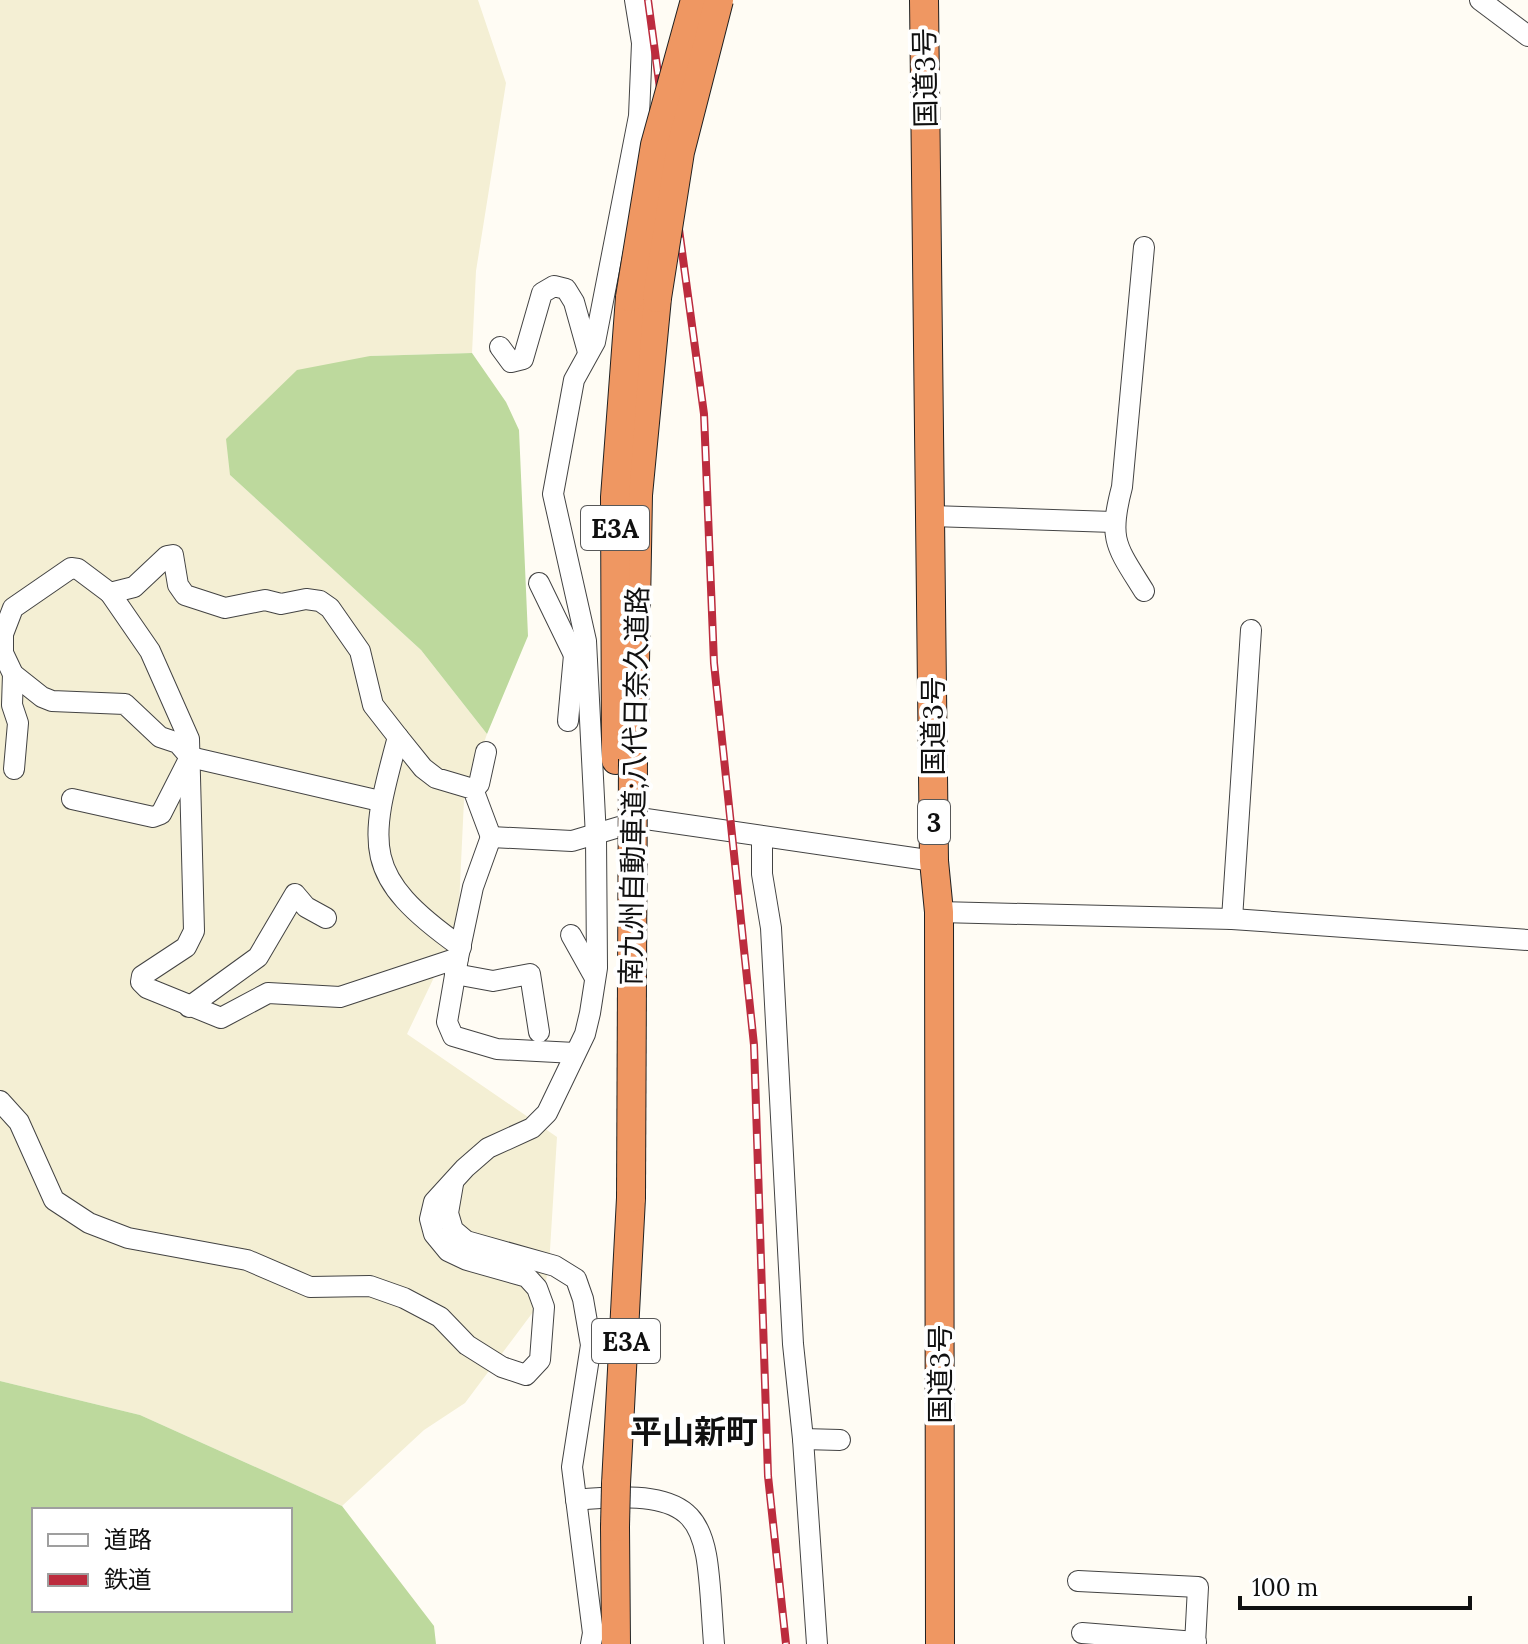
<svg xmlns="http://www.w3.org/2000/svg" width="1528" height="1644" font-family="Lora,'Noto Sans JP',serif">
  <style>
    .farmland { fill: #f4efd4 }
    .forest { fill: #bdd99d; fill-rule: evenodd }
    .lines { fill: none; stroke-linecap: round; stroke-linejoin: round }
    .minor-casing { stroke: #434343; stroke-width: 22 }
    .highway-casing { stroke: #212121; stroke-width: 30 }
    .minor { stroke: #fff; stroke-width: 20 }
    .highway { stroke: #ef9762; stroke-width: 28 }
    .rail-casing { stroke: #bc2c3e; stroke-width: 8 }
    .rail { stroke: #fff; stroke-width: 5; stroke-dasharray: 15; stroke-linecap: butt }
    .highway-bridge-casing { stroke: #212121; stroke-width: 30; stroke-linecap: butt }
    .highway-bridge { stroke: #ef9762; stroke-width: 28 }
    .labels { text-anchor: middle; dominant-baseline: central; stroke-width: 8; stroke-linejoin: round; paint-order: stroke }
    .shield { fill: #fff; stroke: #585858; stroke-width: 2 }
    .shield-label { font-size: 26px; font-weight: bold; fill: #101010 }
    .street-label { font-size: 28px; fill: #101010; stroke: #fff }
    .quarter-label { font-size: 32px; font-weight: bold; fill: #101010; stroke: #fff }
  </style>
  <rect width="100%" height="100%" fill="#fffcf4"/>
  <polygon class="farmland" points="0,0 478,0 506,83 476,271 472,353 370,356 230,475 421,650 487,734 464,800 458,927 407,1034 557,1137 549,1266 542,1300 465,1403 424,1430 342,1506 140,1415 0,1381"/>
  <g class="forest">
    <polygon points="472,353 506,402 519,430 528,636 487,734 421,650 230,475 226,439 297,370 370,356"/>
    <path d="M0,1381L140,1415L342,1506L434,1626L436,1644H0ZM290,1510V1610H34V1510Z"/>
  </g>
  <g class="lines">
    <defs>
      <g id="minor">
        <polyline points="1480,0 1528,36"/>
        <path d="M1144,247L1122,487C1108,540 1116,546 1144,591"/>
        <polyline points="500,347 511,362 523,359 542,293 554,286 566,289 574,302 588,352"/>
        <polyline points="931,516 1113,522"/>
        <polyline points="539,583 574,655"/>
        <polyline points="110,593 150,651 189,739 194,931 186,947 142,976 141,982 147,988 221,1018 268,993 340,997 458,958 473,887 491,837"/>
        <polyline points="13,674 12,705 18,723 14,769"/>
        <polyline points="568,721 574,655 587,662"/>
        <path d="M398,737C368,847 361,876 461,947"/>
        <polyline points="473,789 479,784 486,752"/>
        <polyline points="72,799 153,817 161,814 190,757"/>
        <polyline points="380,801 190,757 178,743 160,737 125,704 52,701 42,697 13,674 3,653 3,634 13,608 71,568 78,569 110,593 134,587 167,556 173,555 178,585 185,595 225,608 265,600 281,604 306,599 320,601 330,608 360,651 373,705 398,737 423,768 436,778 473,789 491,837"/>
        <polyline points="491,837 572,841 646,819 934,861"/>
        <polyline points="762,837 762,874 771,928 793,1344 803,1439 817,1644"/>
        <polyline points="939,912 1232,919 1528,940"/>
        <polyline points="1232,919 1251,630"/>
        <polyline points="571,935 595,978"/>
        <polyline points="458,958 447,1022 453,1036 497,1049 575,1053"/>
        <polyline points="455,974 493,981 530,974 539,1032"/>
        <polyline points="189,1007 258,957 295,894 306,907 326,918"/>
        <polyline points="0,1101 19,1122 54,1200 89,1223 128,1238 247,1260 310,1287 370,1286 404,1298 440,1317 467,1345 502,1367 526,1375 540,1360 544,1307 537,1288 527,1277 467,1260 448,1251 434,1234 430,1219 434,1202 465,1168 488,1148 532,1128 547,1113 585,1034 590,1013 597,968 596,837 586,641 553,494 574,380 595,342 639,116 642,43 635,0"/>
        <polyline points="453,1184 448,1213 453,1230 466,1241 555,1266 576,1279 583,1299 591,1345 572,1467 593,1633 591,1644"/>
        <polyline points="803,1439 840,1440"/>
        <path d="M576,1500C716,1486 705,1526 714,1644"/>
        <polyline points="1078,1581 1198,1587 1195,1644"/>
        <polyline points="1082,1633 1196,1642"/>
      </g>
      <g id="highway">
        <polyline points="924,0 934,861 939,912 940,1644"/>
        <polyline points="634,717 638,495 657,298"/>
        <polyline points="616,760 615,497 630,297"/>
        <polyline points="616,1484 631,1198"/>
        <polyline points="615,1527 616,1644"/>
      </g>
    </defs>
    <use href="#minor" class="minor-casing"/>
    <use href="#highway" class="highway-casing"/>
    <use href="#minor" class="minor"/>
    <use href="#highway" class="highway"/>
    <defs>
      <polyline id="rail" points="648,0 704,414 714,663 754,1045 768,1476 786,1644"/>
    </defs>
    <use href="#rail" class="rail-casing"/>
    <use href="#rail" class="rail"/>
    <defs>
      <g id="highway-bridge">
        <polyline points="630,297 655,145 695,0"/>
        <polyline points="657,298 680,152 719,0"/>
        <polyline points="631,1198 633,759"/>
        <polyline points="615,1527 616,1484"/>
      </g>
    </defs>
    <use href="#highway-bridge" class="highway-bridge-casing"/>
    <use href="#highway-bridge" class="highway-bridge"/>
  </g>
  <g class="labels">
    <g class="shield">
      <rect x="581" y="506" width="68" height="44" rx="6"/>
      <rect x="918" y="800" width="32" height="44" rx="6"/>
      <rect x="592" y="1319" width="68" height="44" rx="6"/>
    </g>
    <g class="shield-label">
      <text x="615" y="528">E3A</text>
      <text x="934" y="822">3</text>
      <text x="626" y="1341">E3A</text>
    </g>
    <g class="street-label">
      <text transform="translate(925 78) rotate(-91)">国道3号</text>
      <text transform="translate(933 726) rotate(-90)">国道3号</text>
      <text transform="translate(634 786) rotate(-89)">南九州自動車道;八代日奈久道路</text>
      <text transform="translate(940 1374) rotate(-90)">国道3号</text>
    </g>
    <g class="quarter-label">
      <text x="694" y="1431">平山新町</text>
    </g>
  </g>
  <rect x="32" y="1508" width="260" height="104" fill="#ffffff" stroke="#9f9f9f" stroke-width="2"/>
  <rect x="48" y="1534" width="40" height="12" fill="#ffffff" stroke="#9f9f9f" stroke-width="2"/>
  <text x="104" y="1548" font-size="24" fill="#101010">道路</text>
  <rect x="48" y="1574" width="40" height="12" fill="#bc2c3e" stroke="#9f9f9f" stroke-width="2"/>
  <text x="104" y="1588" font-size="24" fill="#101010">鉄道</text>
  <path d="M1240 1596v12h230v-12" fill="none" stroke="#101010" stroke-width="4"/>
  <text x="1252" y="1596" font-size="24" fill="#101010" stroke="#ffffff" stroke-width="6" paint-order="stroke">100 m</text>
</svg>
